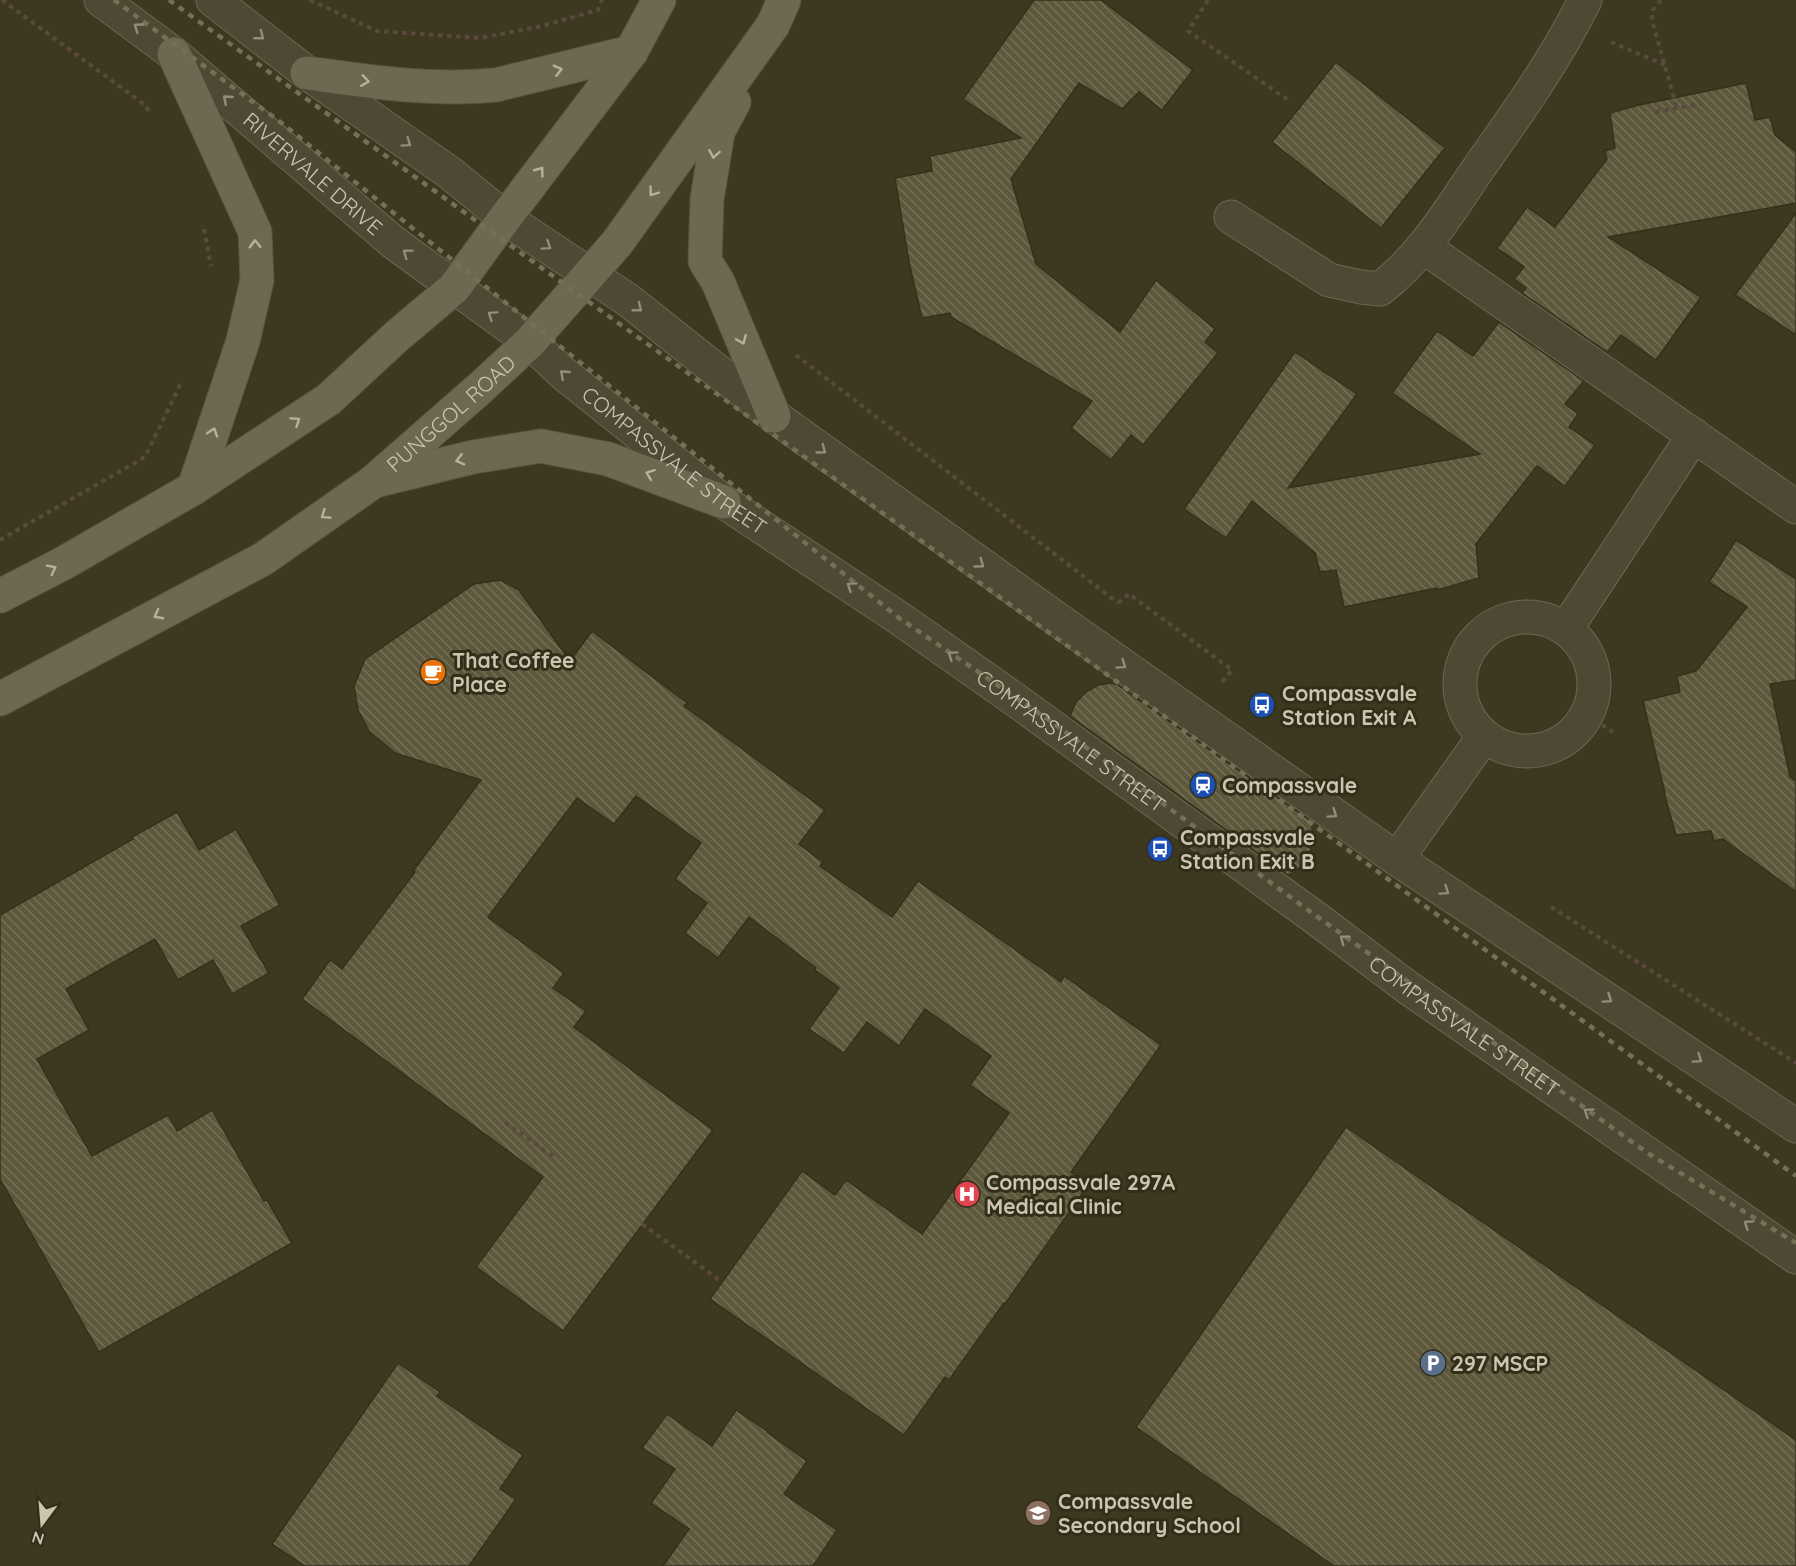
<svg xmlns="http://www.w3.org/2000/svg" width="1796" height="1566" font-family="Quicksand,sans-serif">
  <style>
    .building { fill: url(#building-back-hatch); stroke: #34301c; stroke-width: 1.5 }
    .lines { fill: none; stroke-linecap: round; stroke-linejoin: round }
    .minor-casing { stroke: #6b6753; stroke-width: 35 }
    .major-casing { stroke: #595541; stroke-width: 35 }
    .path { stroke: #5b4940; stroke-width: 4; stroke-dasharray: 4.5 4.5; stroke-linecap: butt }
    .minor { stroke: #4d4934; stroke-width: 33 }
    .major { stroke: #6d6852; stroke-width: 33 }
    .rail { stroke: #756f56; stroke-width: 4.5; stroke-dasharray: 6 6; stroke-linecap: butt }
    .oneway { stroke: #918d78 }
    .oneway2 { stroke: #b7b29d }
    .labels { text-anchor: middle; dominant-baseline: central; stroke-width: 6; stroke-linejoin: round; paint-order: stroke }
    .street-label { font-size: 21px; fill: #c9c5b0; stroke: #322e1a }
    .poi-label { font-size: 21px; font-weight: bold; fill: #c9c5b0; stroke: #322e1a; text-anchor: start }
  </style>
  <defs>
    <pattern id="building-back-hatch" width="6" height="6" patternUnits="userSpaceOnUse" patternTransform="scale(1.5)"><rect width="6" height="6" fill="#5d583c"/><path d="M-1 5l2 2M0 0l6 6M5-1l2 2" fill="none" stroke="#736e56"/></pattern>
  </defs>
  <rect width="100%" height="100%" fill="#3d3820"/>
  <g class="building">
    <polygon points="1034,0 1101,0 1193,70 1162,110 1139,92 1122,109 1079,83 1011,179 1036,264 1120,332 1156,280 1215,329 1205,342 1218,353 1143,445 1131,435 1111,460 1071,428 1092,401 951,317 950,313 922,318 909,262 895,178 932,171 930,156 1021,138 963,99"/>
    <polygon points="1336,62 1445,148 1381,228 1272,142"/>
    <polygon points="1746,83 1755,120 1770,117 1775,135 1796,152 1796,203 1608,237 1701,297 1656,360 1621,335 1607,352 1522,293 1526,288 1514,279 1524,267 1497,248 1527,207 1555,227 1607,159 1605,151 1615,148 1610,113 1639,105"/>
    <polygon points="1796,213 1796,335 1735,295"/>
    <polygon points="1499,322 1584,381 1565,404 1578,414 1569,427 1595,445 1565,486 1537,466 1476,544 1479,578 1437,590 1437,588 1344,607 1336,570 1320,572 1315,553 1252,501 1226,538 1184,509 1295,352 1357,394 1288,488 1480,454 1392,393 1437,331 1473,356"/>
    <polygon points="1736,540 1796,579 1796,680 1770,684 1790,777 1796,781 1796,892 1723,839 1714,841 1711,831 1676,835 1664,793 1665,793 1643,701 1680,692 1677,676 1696,671 1747,607 1709,582"/>
    <polygon points="500,580 519,590 570,661 592,631 687,703 684,706 825,810 799,844 823,862 820,866 892,917 918,881 1061,982 1064,976 1161,1045 1071,1172 1089,1184 1005,1304 1004,1303 949,1380 945,1377 904,1435 710,1299 802,1171 835,1195 846,1180 922,1234 1009,1113 970,1085 991,1056 925,1009 899,1046 867,1022 844,1053 809,1029 839,988 815,970 816,968 749,917 718,958 685,933 707,903 675,879 701,843 636,796 614,824 577,798 488,917 564,973 553,988 586,1011 574,1027 713,1130 563,1331 476,1267 543,1177 302,999 330,960 342,969 415,872 413,871 481,780 395,753 369,731 358,710 354,686 365,659 474,584"/>
    <polygon points="1111,683 1116,684 1311,821 1313,835 1311,849 1305,862 1295,872 1288,875 1070,716 1076,702 1086,692 1098,685"/>
    <polygon points="177,812 199,850 236,829 280,905 241,926 269,973 232,994 213,960 178,980 155,939 66,989 89,1030 37,1059 92,1156 168,1115 177,1131 212,1110 264,1201 267,1200 292,1243 99,1352 0,1179 0,915 133,839 132,837"/>
    <polygon points="1346,1127 1796,1440 1796,1566 1334,1566 1136,1427"/>
    <polygon points="398,1363 440,1392 437,1396 523,1455 500,1489 516,1499 469,1566 305,1566 272,1544"/>
    <polygon points="736,1410 767,1431 767,1432 807,1461 784,1494 837,1530 813,1566 663,1566 689,1529 651,1503 675,1469 642,1448 667,1414 712,1446"/>
  </g>
  <g class="lines">
    <defs>
      <g id="minor">
        <path id="s1" d="M101,0L174,54L393,242L530,342L564,374L724,502L899,618L1017,701L1317,919L1407,987L1796,1257"/>
        <polyline points="213,0 307,73 450,173 505,218 628,300 774,416 1074,631 1397,859 1796,1126"/>
        <path d="M1231,217L1329,280L1361,287L1380,289C1423,256 1450,210 1480,166C1518,112 1556,59 1585,0"/>
        <polyline points="1424,247 1796,507"/>
        <circle cx="1527" cy="684" r="67"/>
        <polyline points="1566,629 1694,435"/>
        <polyline points="1397,859 1484,736"/>
      </g>
      <g id="major">
        <polyline points="174,54 255,232 257,280 243,341 194,488"/>
        <path d="M307,73C370,82 433,91 496,85L631,52"/>
        <polyline points="734,102 718,132 707,199 705,261 718,282 774,416"/>
        <polyline points="379,480 473,457 541,446 608,459 724,502"/>
        <polyline points="0,596 62,564 194,488 329,399 397,336 454,288 505,218 631,52 659,0"/>
        <path id="s2" d="M0,699L263,559L373,482L478,390L530,342L617,243L773,25L784,0"/>
      </g>
    </defs>
    <use href="#minor" class="minor-casing"/>
    <use href="#major" class="major-casing"/>
    <g class="path">
      <polyline points="2,0 145,105 151,114"/>
      <polyline points="310,0 377,31 480,38 542,26 598,10 602,0"/>
      <polyline points="1208,0 1188,31 1291,102"/>
      <polyline points="1661,0 1653,10 1652,20 1677,109"/>
      <polyline points="1611,42 1665,65"/>
      <polyline points="1655,112 1701,104"/>
      <polyline points="204,229 211,266"/>
      <polyline points="796,355 1118,603"/>
      <polyline points="0,540 145,457 181,383"/>
      <polyline points="1118,603 1129,594 1232,670 1222,682"/>
      <polyline points="1587,715 1613,732"/>
      <polyline points="1551,907 1796,1063"/>
      <polyline points="505,1122 556,1159"/>
      <polyline points="642,1224 722,1282"/>
    </g>
    <use href="#minor" class="minor"/>
    <use href="#major" class="major"/>
    <g class="rail">
      <polyline points="114,0 279,121 899,618 1049,720 1308,910 1649,1154 1796,1243"/>
      <polyline points="169,0 1087,660 1796,1176"/>
    </g>
  </g>
  <defs><path id="oneway-chevron" d="M-2-3.5L2.5 0L-2 3.5" fill="none" stroke-width="1.6" stroke-linecap="round" stroke-linejoin="round" transform="scale(1.5)"/></defs>
  <g class="oneway">
    <use href="#oneway-chevron" transform="translate(138 27) rotate(-144)"/>
    <use href="#oneway-chevron" transform="translate(260 36) rotate(38)"/>
    <use href="#oneway-chevron" transform="translate(227 99) rotate(-139)"/>
    <use href="#oneway-chevron" transform="translate(407 143) rotate(35)"/>
    <use href="#oneway-chevron" transform="translate(547 246) rotate(34)"/>
    <use href="#oneway-chevron" transform="translate(407 253) rotate(-143)"/>
    <use href="#oneway-chevron" transform="translate(638 308) rotate(38)"/>
    <use href="#oneway-chevron" transform="translate(492 315) rotate(-145)"/>
    <use href="#oneway-chevron" transform="translate(564 374) rotate(-139)"/>
    <use href="#oneway-chevron" transform="translate(822 450) rotate(36)"/>
    <use href="#oneway-chevron" transform="translate(980 564) rotate(36)"/>
    <use href="#oneway-chevron" transform="translate(851 586) rotate(-146)"/>
    <use href="#oneway-chevron" transform="translate(952 655) rotate(-145)"/>
    <use href="#oneway-chevron" transform="translate(1122 665) rotate(35)"/>
    <use href="#oneway-chevron" transform="translate(1333 814) rotate(35)"/>
    <use href="#oneway-chevron" transform="translate(1445 891) rotate(34)"/>
    <use href="#oneway-chevron" transform="translate(1344 939) rotate(-143)"/>
    <use href="#oneway-chevron" transform="translate(1608 999) rotate(34)"/>
    <use href="#oneway-chevron" transform="translate(1698 1059) rotate(34)"/>
    <use href="#oneway-chevron" transform="translate(1588 1112) rotate(-145)"/>
    <use href="#oneway-chevron" transform="translate(1748 1224) rotate(-145)"/>
  </g>
  <g class="oneway2">
    <use href="#oneway-chevron" transform="translate(558 70) rotate(-14)"/>
    <use href="#oneway-chevron" transform="translate(365 81) rotate(8)"/>
    <use href="#oneway-chevron" transform="translate(714 154) rotate(100)"/>
    <use href="#oneway-chevron" transform="translate(540 171) rotate(-53)"/>
    <use href="#oneway-chevron" transform="translate(653 192) rotate(126)"/>
    <use href="#oneway-chevron" transform="translate(255 244) rotate(-92)"/>
    <use href="#oneway-chevron" transform="translate(742 340) rotate(67)"/>
    <use href="#oneway-chevron" transform="translate(296 421) rotate(-34)"/>
    <use href="#oneway-chevron" transform="translate(213 432) rotate(-72)"/>
    <use href="#oneway-chevron" transform="translate(460 460) rotate(166)"/>
    <use href="#oneway-chevron" transform="translate(650 474) rotate(-159)"/>
    <use href="#oneway-chevron" transform="translate(325 515) rotate(145)"/>
    <use href="#oneway-chevron" transform="translate(52 569) rotate(-27)"/>
    <use href="#oneway-chevron" transform="translate(158 615) rotate(152)"/>
  </g>
  <defs>
    <symbol id="cafe-disc" viewBox="-11 -11 22 22"><circle r="9.5" fill="#e8710a" stroke="#322e1a"/><path d="M-5.5-4.5H6V0H3Q3 3.5 0 3.5H-2.5Q-5.5 3.5-5.5 0ZM3-3.2v2h1.7v-2ZM-6 4.5H4V6H-6Z" fill="#fff"/></symbol>
    <symbol id="bus-disc" viewBox="-11 -11 22 22"><circle r="9.5" fill="#1a4fb4" stroke="#322e1a"/><path d="M-5-6H5V4H4V6H2V4H-2V6H-4V4H-5ZM-3.5-4V0h7V-4ZM-3.5 1.2v1.5H-2V1.2ZM2 1.2v1.5H3.5V1.2Z" fill="#fff"/></symbol>
    <symbol id="station-disc" viewBox="-11 -11 22 22"><circle r="9.5" fill="#1a4fb4" stroke="#322e1a"/><path d="M-3-6H3Q5-6 5-4V2Q5 4 3 4L4.5 6H3L1.5 4h-3L-3 6H-4.5L-3 4Q-5 4-5 2V-4Q-5-6-3-6ZM-3.5-4v3h7v-3ZM-3.5 1v1.5H-2V1ZM2 1v1.5H3.5V1Z" fill="#fff"/></symbol>
    <symbol id="hospital-disc" viewBox="-11 -11 22 22"><circle r="9.5" fill="#e0444e" stroke="#322e1a"/><path d="M-5-5h3v3.5h4V-5h3V5h-3V1.5h-4V5h-3Z" fill="#fff"/></symbol>
    <symbol id="parking-disc" viewBox="-11 -11 22 22"><circle r="9.5" fill="#5c6f8a" stroke="#322e1a"/><path d="M-3.5-5.5H1a3.5 3.5 0 0 1 0 7H-1V5.5H-3.5ZM-1-3.4V-.6H.8a1.4 1.4 0 0 0 0-2.8Z" fill="#fff"/></symbol>
    <symbol id="school-disc" viewBox="-11 -11 22 22"><circle r="9.5" fill="#8d6e63" stroke="#322e1a"/><path d="M0-5L7-2L0 1L-7-2ZM-4 1L0 2.5L4 1V4Q0 6-4 4Z" fill="#fff"/></symbol>
  </defs>
  <g fill-rule="evenodd">
    <use href="#cafe-disc" x="418" y="657" width="30" height="30"/>
    <use href="#bus-disc" x="1247" y="690" width="30" height="30"/>
    <use href="#station-disc" x="1188" y="770" width="30" height="30"/>
    <use href="#bus-disc" x="1145" y="834" width="30" height="30"/>
    <use href="#hospital-disc" x="952" y="1179" width="30" height="30"/>
    <use href="#parking-disc" x="1418" y="1348" width="30" height="30"/>
    <use href="#school-disc" x="1023" y="1498" width="30" height="30"/>
  </g>
  <g class="labels">
    <g class="street-label">
      <text stroke="none"><textPath href="#s1" startOffset="274">RIVERVALE DRIVE</textPath></text>
      <text stroke="none"><textPath href="#s2" startOffset="536">PUNGGOL ROAD</textPath></text>
      <text stroke="none"><textPath href="#s1" startOffset="736">COMPASSVALE STREET</textPath></text>
      <text stroke="none"><textPath href="#s1" startOffset="1222">COMPASSVALE STREET</textPath></text>
      <text stroke="none"><textPath href="#s1" startOffset="1708">COMPASSVALE STREET</textPath></text>
    </g>
    <g class="poi-label">
      <text x="452" y="660">That Coffee<tspan x="452" dy="24">Place</tspan></text>
      <text x="1282" y="693">Compassvale<tspan x="1282" dy="24">Station Exit A</tspan></text>
      <text x="1222" y="785">Compassvale</text>
      <text x="1180" y="837">Compassvale<tspan x="1180" dy="24">Station Exit B</tspan></text>
      <text x="986" y="1182">Compassvale 297A<tspan x="986" dy="24">Medical Clinic</tspan></text>
      <text x="1452" y="1363">297 MSCP</text>
      <text x="1058" y="1501">Compassvale<tspan x="1058" dy="24">Secondary School</tspan></text>
    </g>
  </g>
  <g transform="translate(42 1524) rotate(196)" stroke="#322e1a" stroke-width="4.5" paint-order="stroke">
  <path d="M0-4.5L10 22L0 15L-10 22Z" fill="#c9c5b0"/>
  <text y="-9" font-size="16" font-weight="bold" text-anchor="middle" fill="#c9c5b0">N</text>
  </g>
</svg>
